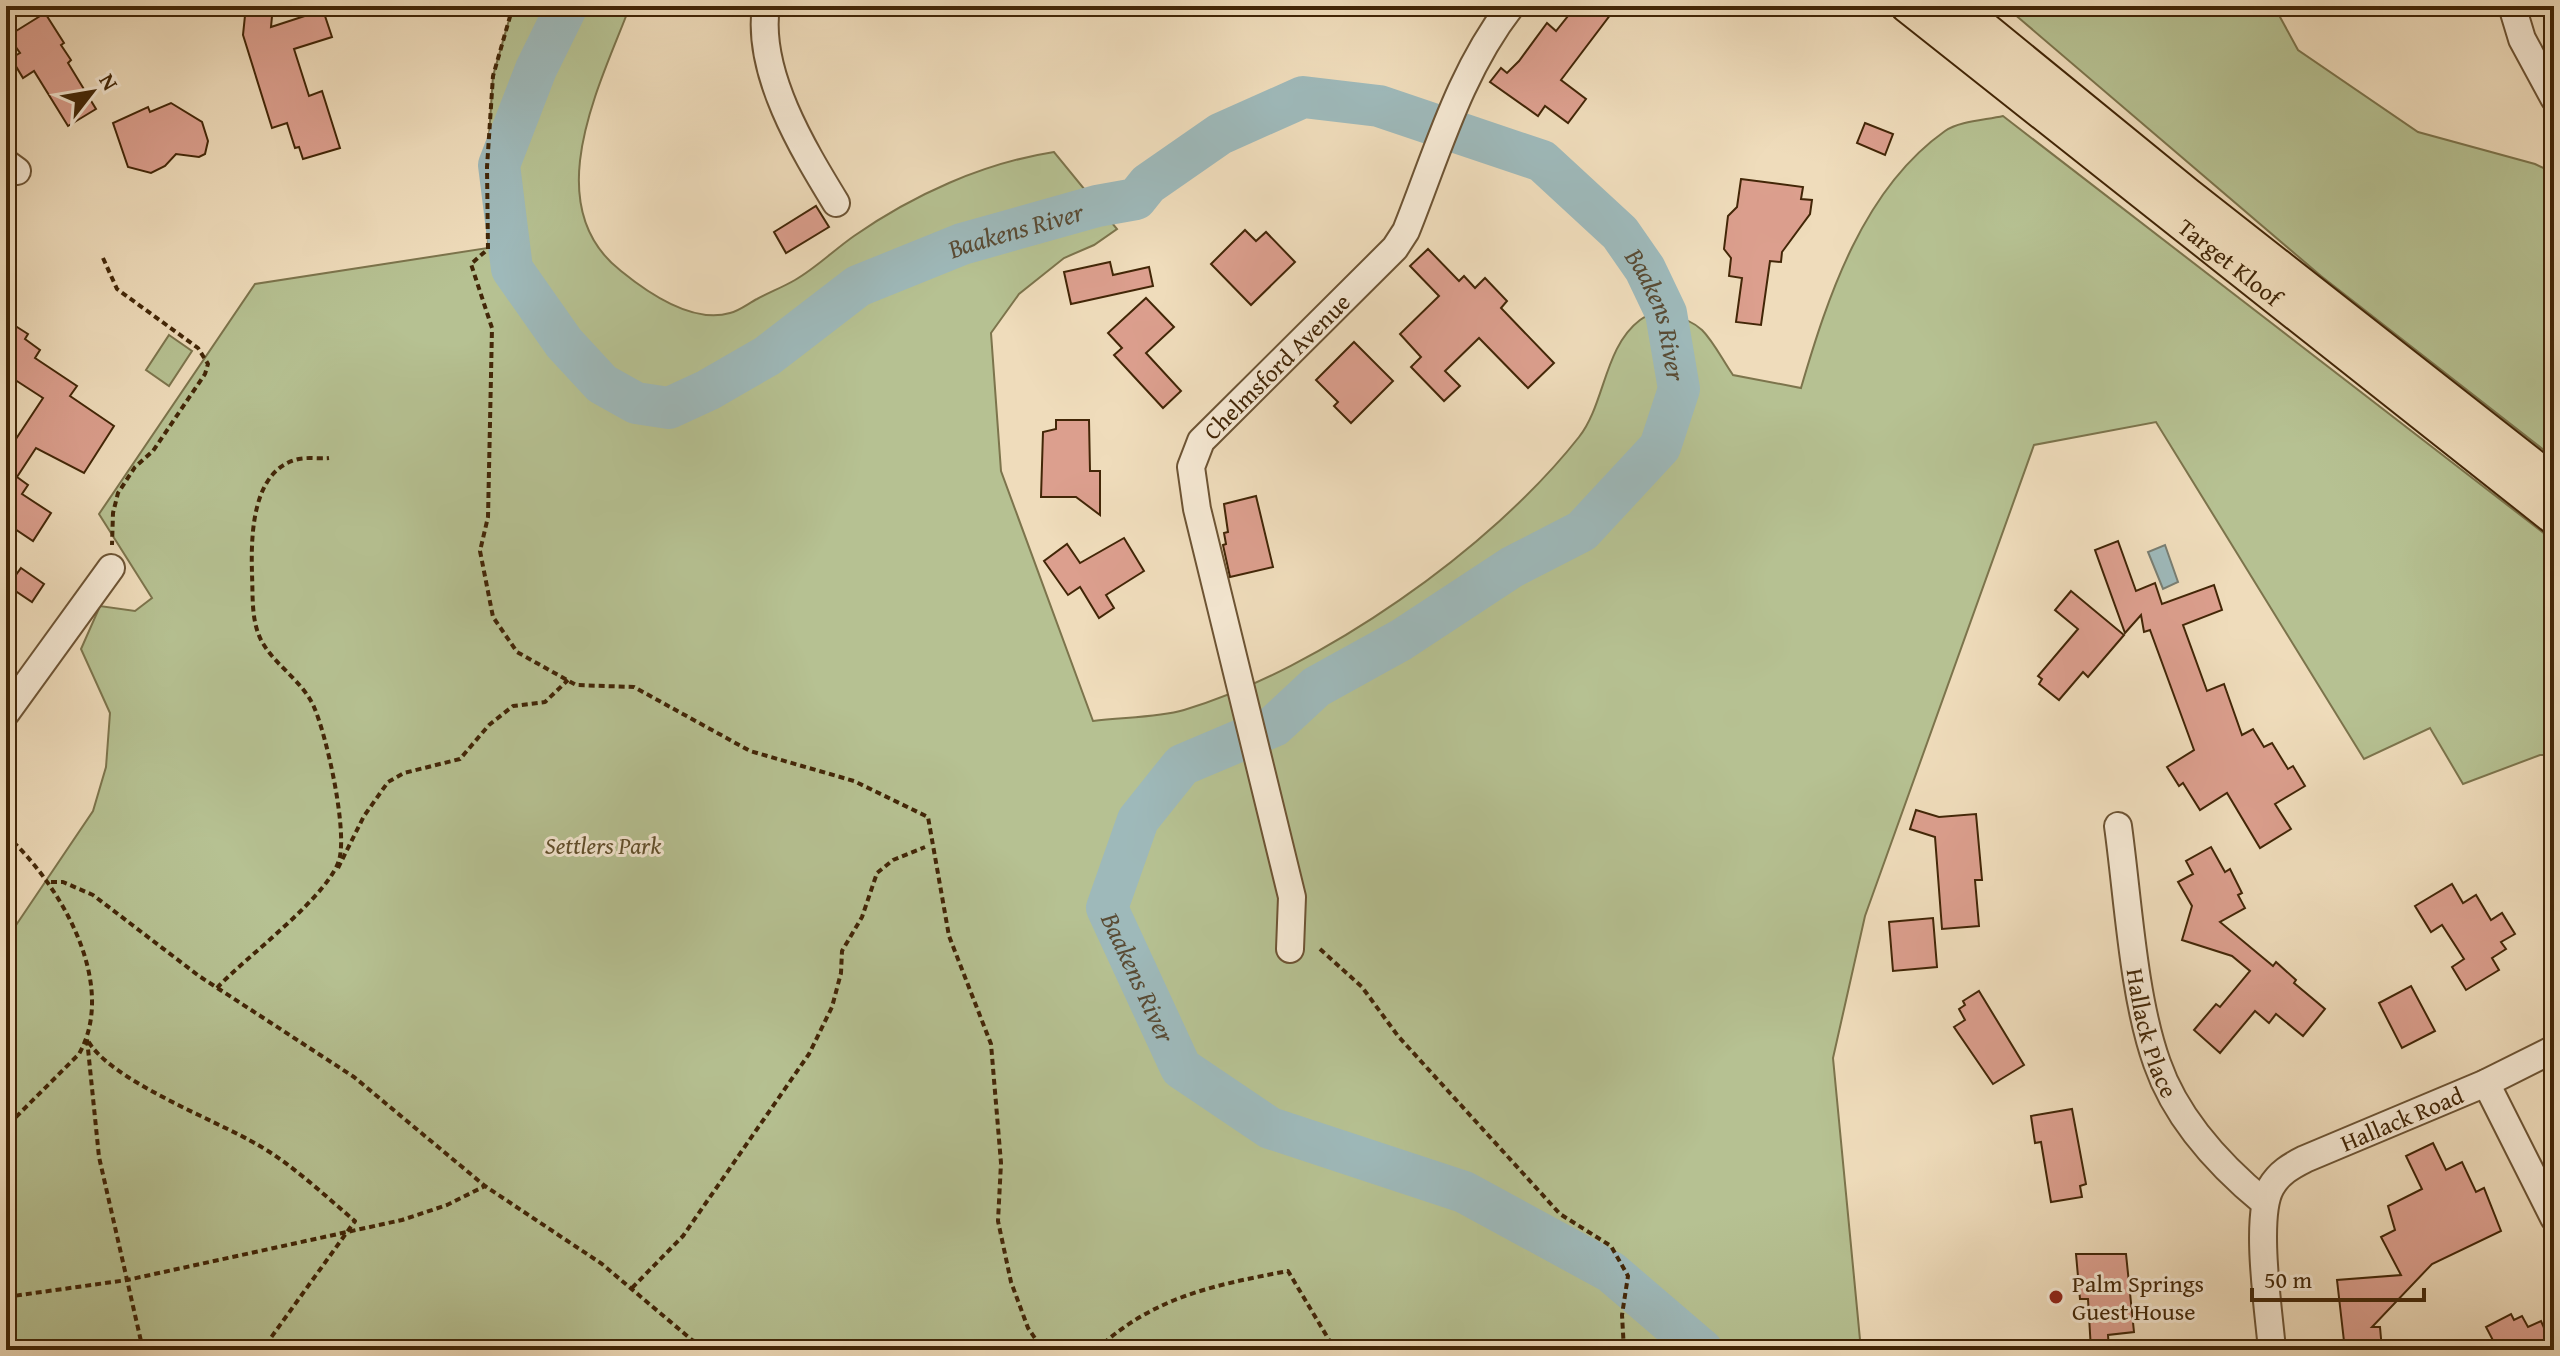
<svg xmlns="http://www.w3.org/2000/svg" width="2560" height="1356" font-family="'Gentium Book Plus',serif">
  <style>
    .green { fill: #b6c192; stroke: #7c744c; stroke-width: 2 }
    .water { fill: #9eb9ba; stroke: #797e72; stroke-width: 2 }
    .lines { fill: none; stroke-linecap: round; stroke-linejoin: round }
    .river { stroke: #9eb9ba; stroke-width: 42 }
    .building { fill: #dc9f8e; stroke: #422607; stroke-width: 2 }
    .minor-casing { stroke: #6d5434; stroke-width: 30 }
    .major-casing { stroke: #422607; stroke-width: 36 }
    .path { stroke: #422607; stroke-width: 4; stroke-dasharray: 6 4; stroke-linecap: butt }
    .minor { stroke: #f5e8d3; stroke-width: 26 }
    .major { stroke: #efdcbb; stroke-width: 32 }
    .poi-dot { fill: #8f2418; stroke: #f5e8d3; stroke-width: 3 }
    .labels { text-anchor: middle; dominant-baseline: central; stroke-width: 6; stroke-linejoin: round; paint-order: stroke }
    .street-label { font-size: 24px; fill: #422607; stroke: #f5e8d3 }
    .park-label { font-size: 24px; font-style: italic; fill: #5f4d2a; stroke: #f5e8d3 }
    .poi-label { font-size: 24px; fill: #422607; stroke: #f5e8d3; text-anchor: start }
    .water-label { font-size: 26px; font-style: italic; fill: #594b34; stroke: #f5e8d3 }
  </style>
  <rect width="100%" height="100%" fill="#efdcbb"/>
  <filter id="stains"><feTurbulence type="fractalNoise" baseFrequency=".0025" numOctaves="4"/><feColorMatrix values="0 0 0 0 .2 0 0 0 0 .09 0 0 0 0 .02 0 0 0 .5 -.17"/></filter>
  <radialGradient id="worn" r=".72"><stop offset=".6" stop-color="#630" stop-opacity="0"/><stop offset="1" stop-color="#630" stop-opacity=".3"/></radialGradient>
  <g class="green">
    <path d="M513,6H630C601,83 536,205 621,271C648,293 692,324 730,313C739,311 749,303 757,299C770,292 783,287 795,280C816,268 834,250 854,236C913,195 983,163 1054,152L1117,229L1094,245L1064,258L1019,294L991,333L1001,471L1093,721C1122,717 1156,718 1184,710C1320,669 1491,549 1579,437C1605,404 1604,347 1640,320C1656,308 1688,317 1702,330C1714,342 1723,361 1733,375L1801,388C1828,296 1863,189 1945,131C1959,121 1986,120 2003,116L2554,541V755H2540L2463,784L2430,728L2364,759L2156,422L2034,445L1865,916L1833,1058L1861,1350H6V940L93,811L106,767L110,713L81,649L100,606L135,611L152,598L99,514L255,284L488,248L487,167L493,76Z"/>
    <polygon points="2019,6 2274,6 2298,50 2418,132 2535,164 2554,173 2554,458 2321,276 2013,13"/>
    <polygon points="169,335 192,351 169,386 146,370"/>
  </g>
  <polygon class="water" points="2165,545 2178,582 2163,589 2148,552"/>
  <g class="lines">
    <path class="river" id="s1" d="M567,6L536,69L499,165L512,269L564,343L602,384L636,403L669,408L708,390L767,356L858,286L962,244L1097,206L1136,199L1148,184L1220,134L1303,97L1379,106L1542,161L1620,233L1645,269L1666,313L1679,389L1660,447L1582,531L1512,567L1401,640L1316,687L1274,726L1182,765L1138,820L1107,908L1181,1068L1270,1128L1464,1192L1611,1272L1702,1350"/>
  </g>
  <g class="building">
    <polygon points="246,6 273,6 271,27 323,10 332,37 294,49 309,96 322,91 340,148 303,159 299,147 295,148 287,123 272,128 243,35"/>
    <polygon points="1576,6 1617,6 1561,80 1586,99 1568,123 1545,106 1538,116 1490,82 1501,68 1507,73 1519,61 1547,23 1556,31"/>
    <polygon points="45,13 64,43 61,45 71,60 68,63 96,109 68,126 34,71 23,78 11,58 20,53 8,36"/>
    <polygon points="171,103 202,122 208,141 205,154 199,157 176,154 165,166 151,173 128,167 113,123 148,107 150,112"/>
    <polygon points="1865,123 1893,134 1885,155 1857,143"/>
    <polygon points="1741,179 1803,187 1801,199 1812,200 1810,214 1782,252 1781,262 1770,261 1761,325 1736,322 1742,278 1729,276 1731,258 1724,249 1728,216 1737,207"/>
    <polygon points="816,206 829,227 786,253 774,232"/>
    <polygon points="1245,230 1256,241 1266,232 1295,262 1251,305 1211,264"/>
    <polygon points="1428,249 1459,281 1464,276 1475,288 1485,278 1507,301 1501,308 1554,363 1528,388 1479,338 1445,371 1460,386 1444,401 1411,367 1421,357 1400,334 1439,296 1410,266"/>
    <polygon points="1110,262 1113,275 1149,267 1153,286 1071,304 1064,272"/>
    <polygon points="1146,298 1174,327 1146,353 1181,391 1163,408 1114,355 1122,348 1108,333"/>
    <polygon points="6,320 28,334 25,339 40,350 35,358 77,386 70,396 114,426 84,473 36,448 17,477 28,485 22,494 51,513 33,541 6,523 6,454 43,398 6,374"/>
    <polygon points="1354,342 1393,381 1351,423 1334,406 1338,402 1316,380"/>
    <polygon points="1056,420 1089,420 1090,471 1100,471 1100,515 1076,497 1041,497 1043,432 1056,429"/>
    <polygon points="1256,496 1273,567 1230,577 1223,545 1226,544 1224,533 1228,532 1224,504"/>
    <polygon points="1124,538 1144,571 1106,595 1114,608 1099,618 1080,587 1068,595 1044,561 1067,544 1080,563"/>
    <polygon points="2118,541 2136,591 2155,583 2162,604 2214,585 2222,610 2183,625 2207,691 2224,684 2242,735 2253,729 2264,747 2272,743 2288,769 2293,766 2305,786 2275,804 2291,829 2260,848 2227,793 2200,810 2183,783 2179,786 2167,767 2194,750 2150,630 2144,632 2141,615 2125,633 2095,550"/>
    <polygon points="21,568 44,584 32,602 8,586"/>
    <polygon points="2071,591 2124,635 2088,677 2083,672 2059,700 2039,684 2042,679 2038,676 2078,629 2055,610"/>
    <polygon points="1916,810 1939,817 1976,814 1982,880 1975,880 1979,926 1942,929 1935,837 1910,829"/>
    <polygon points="2211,847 2225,872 2230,869 2242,893 2238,895 2245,908 2220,922 2273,966 2276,962 2296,980 2294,983 2325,1009 2303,1036 2276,1014 2269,1023 2255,1011 2220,1053 2194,1030 2216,1004 2220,1007 2250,971 2232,956 2182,940 2192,906 2178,882 2193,874 2186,861"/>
    <polygon points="2452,884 2463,903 2476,895 2491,920 2502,913 2515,934 2501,942 2506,949 2492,958 2499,970 2466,990 2452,967 2464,959 2442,925 2431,932 2415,906"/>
    <polygon points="1933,918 1937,967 1893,971 1889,922"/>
    <polygon points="2411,986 2435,1031 2402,1048 2379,1003"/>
    <polygon points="1979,991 2024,1065 1993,1084 1954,1027 1965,1020 1959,1009 1965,1005 1963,1001"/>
    <polygon points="2072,1109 2086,1184 2080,1186 2082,1197 2051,1202 2041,1142 2035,1143 2031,1116"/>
    <polygon points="2433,1143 2446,1170 2462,1162 2476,1192 2484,1188 2501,1231 2432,1264 2372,1327 2380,1327 2382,1350 2345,1350 2337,1280 2401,1275 2381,1237 2395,1230 2388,1206 2422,1189 2406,1156"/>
    <polygon points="2076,1254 2126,1254 2134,1332 2108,1335 2109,1350 2091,1350 2088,1299 2080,1299"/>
    <polygon points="2511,1314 2514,1320 2522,1316 2528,1327 2541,1321 2554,1350 2498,1350 2486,1327"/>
  </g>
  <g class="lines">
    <defs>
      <g id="minor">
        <path d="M766,6C756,72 803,149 836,203"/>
        <polyline points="2512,6 2522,39 2554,98"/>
        <polyline points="6,163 17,171"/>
        <polyline points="6,713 111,568"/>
        <path id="s2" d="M2118,826C2128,898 2133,996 2157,1063C2176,1118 2220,1166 2265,1203"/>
        <path id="s3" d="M1290,949L1292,897L1197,509L1191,467L1201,441L1395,248L1406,231C1437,154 1459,73 1511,6"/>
        <polyline points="2486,1083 2554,1218"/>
        <path id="s4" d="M2272,1350C2269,1313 2254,1217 2271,1187C2279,1173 2291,1166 2305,1159L2486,1083L2554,1049"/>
      </g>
      <g id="major">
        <path id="s5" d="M1907,6L2554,518"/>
        <polyline points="1957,6 2187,194 2554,482"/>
      </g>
    </defs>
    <use href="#minor" class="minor-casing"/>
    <use href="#major" class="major-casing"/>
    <g class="path">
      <polyline points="513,6 493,76 487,167 488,249 471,264 492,328 488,517 480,551 493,617 517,652 576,685 634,687 750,751 854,781 928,817 949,936 991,1044 1001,1163 998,1221 1011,1282 1028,1328 1043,1350"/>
      <polyline points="103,258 117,289 198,348 208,364 205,374 153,451 135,467 118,493 113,513 112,545"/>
      <path d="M6,835C59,883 119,983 79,1054L6,1127"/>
      <polyline points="338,868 364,816 388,782 404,773 460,759 489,725 513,706 545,702 568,680"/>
      <polyline points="51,882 63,882 93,895 199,976 354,1077 485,1186 602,1264 692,1340 714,1350"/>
      <polyline points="1320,949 1362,987 1398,1036 1560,1214 1611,1246 1628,1276 1622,1315 1624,1350"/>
      <path d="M217,988C244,958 334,893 340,856C346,824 327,737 314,707C302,680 274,665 261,640C251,620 253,596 252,574C251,538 251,469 299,459C308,457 320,459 329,458"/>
      <polyline points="632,1288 683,1236 809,1054 832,1007 841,973 842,951 862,917 877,873 893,860 925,847"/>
      <polyline points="6,1297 127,1280 402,1220 447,1205 485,1186"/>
      <path d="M143,1350L99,1157L87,1039C108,1080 216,1120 258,1145C293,1165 324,1195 355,1221L262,1350"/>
      <polyline points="690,1350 692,1340"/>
      <path d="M1096,1350C1153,1297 1214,1285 1288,1271L1335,1350"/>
    </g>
    <use href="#minor" class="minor"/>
    <use href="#major" class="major"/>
  </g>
  <circle class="poi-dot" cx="2056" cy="1297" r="8"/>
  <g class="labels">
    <g class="street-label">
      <text stroke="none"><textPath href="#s5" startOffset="412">Target Kloof</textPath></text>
      <text stroke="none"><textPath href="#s3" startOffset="628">Chelmsford Avenue</textPath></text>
      <text stroke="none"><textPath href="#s2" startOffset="210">Hallack Place</textPath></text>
      <text stroke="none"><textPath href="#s4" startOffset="314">Hallack Road</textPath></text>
    </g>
    <g class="park-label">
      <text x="603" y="845">Settlers Park</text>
    </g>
    <g class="poi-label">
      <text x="2072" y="1283">Palm Springs<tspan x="2072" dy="28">Guest House</tspan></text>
    </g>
    <g class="water-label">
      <text stroke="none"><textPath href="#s1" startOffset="890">Baakens River</textPath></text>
      <text stroke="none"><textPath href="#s1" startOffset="1658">Baakens River</textPath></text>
      <text stroke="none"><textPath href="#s1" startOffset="2618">Baakens River</textPath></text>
    </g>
  </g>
  <rect width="2560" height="1356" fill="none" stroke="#efdcbb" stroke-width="32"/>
  <rect x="8" y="8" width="2544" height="1340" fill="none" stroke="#422607" stroke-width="4"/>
  <rect x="16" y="16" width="2528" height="1324" fill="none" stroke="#422607" stroke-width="2"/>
  <g transform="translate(92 92) rotate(59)" stroke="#f5e8d3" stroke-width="6" paint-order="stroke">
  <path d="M0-6L14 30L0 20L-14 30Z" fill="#422607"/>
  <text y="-12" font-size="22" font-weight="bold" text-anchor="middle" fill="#422607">N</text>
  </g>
  <path d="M2252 1288v12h172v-12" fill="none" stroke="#422607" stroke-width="4"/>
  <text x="2264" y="1288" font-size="24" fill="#422607" stroke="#f5e8d3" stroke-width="6" paint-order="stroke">50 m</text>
  <rect width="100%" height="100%" filter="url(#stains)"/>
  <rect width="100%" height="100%" fill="url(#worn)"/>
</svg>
